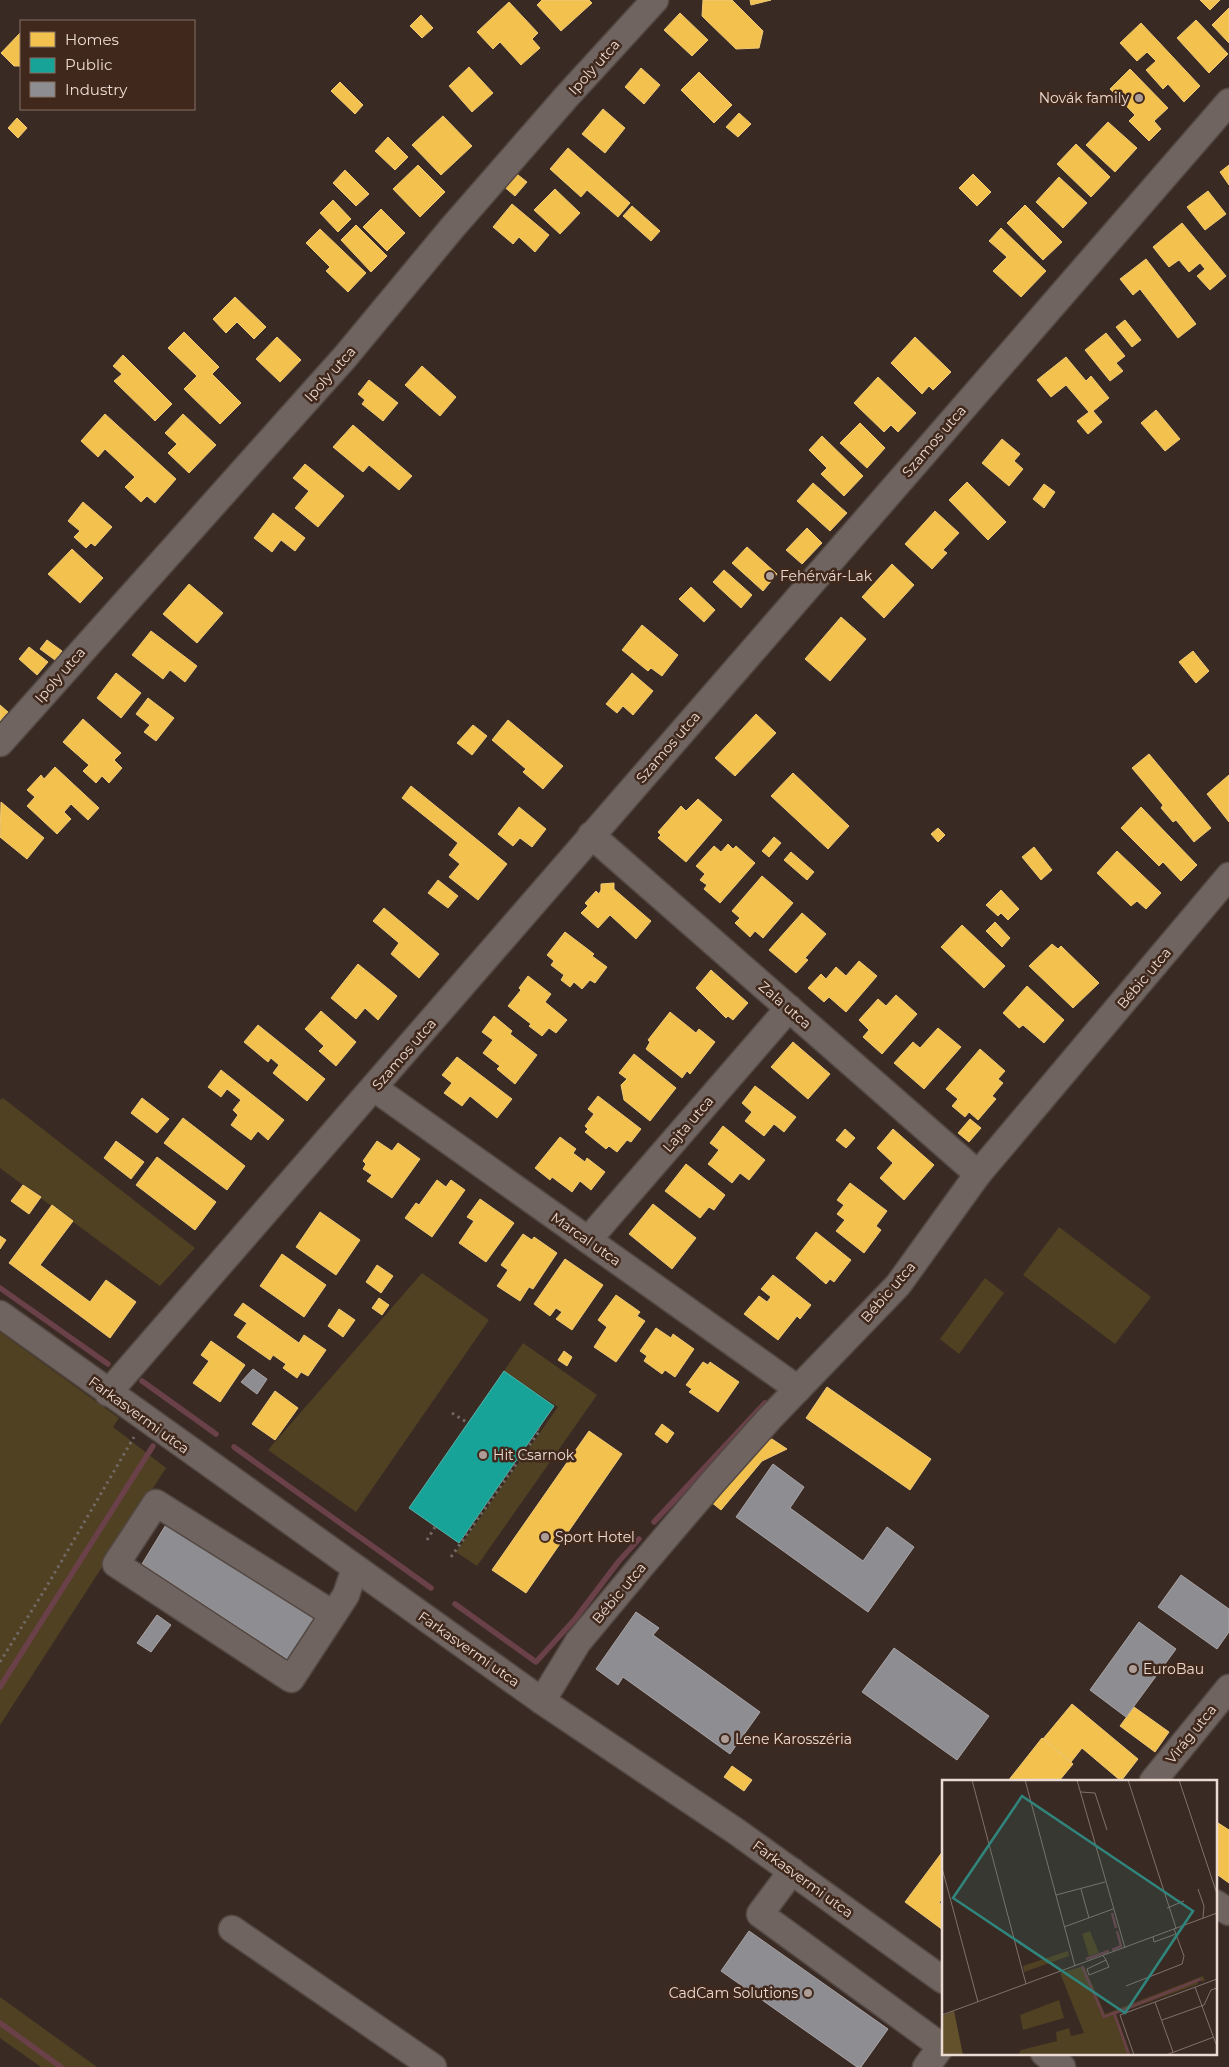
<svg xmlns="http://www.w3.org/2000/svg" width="1229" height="2067" font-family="Montserrat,sans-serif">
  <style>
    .green { fill: #4f4122 }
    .homes { fill: #f2c14e; stroke: #f0c976 }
    .public { fill: #17a398; stroke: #57b4aa }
    .industry { fill: #8d8d92; stroke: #aaa4a6 }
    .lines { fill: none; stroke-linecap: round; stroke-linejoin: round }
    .stream { stroke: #6a4049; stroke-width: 5.5 }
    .minor-casing { stroke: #544843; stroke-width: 29 }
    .path { stroke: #726864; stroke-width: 3; stroke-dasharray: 2.5 4; stroke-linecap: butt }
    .minor { stroke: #6f645f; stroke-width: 26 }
    .poi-dot { fill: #ad9d96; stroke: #41281c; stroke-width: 2 }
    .labels { text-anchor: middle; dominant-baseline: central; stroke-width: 5; stroke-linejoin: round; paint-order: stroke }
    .street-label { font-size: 14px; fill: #ecdbd3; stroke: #41281c }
    .poi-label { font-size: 14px; fill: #ecdbd3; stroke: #41281c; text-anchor: start }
    .inset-river { fill: none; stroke: #6a4049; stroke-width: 2.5 }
    .inset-road { fill: none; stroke: #81716a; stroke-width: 1 }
    .view { fill: #30857d; fill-opacity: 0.15; stroke: #30857d; stroke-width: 2.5 }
    .inset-edge { fill: none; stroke: #ecdbd3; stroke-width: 2.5 }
  </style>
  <rect width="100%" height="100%" fill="#392b24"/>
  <g class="green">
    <polygon points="3,1098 195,1248 160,1286 0,1168 0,1100"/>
    <polygon points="1059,1227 1151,1297 1115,1344 1023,1275"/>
    <polygon points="422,1273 489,1320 356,1512 268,1450"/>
    <polygon points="985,1278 1004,1293 959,1354 940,1339"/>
    <polygon points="0,1332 119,1418 113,1427 166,1468 0,1725"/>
    <polygon points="523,1343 597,1395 477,1566 456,1552 558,1407 504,1371"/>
    <polygon points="0,1997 97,2067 41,2067 0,2038"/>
  </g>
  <g class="homes">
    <polygon points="542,0 589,0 592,3 561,31 537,5"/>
    <polygon points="703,0 732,0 763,31 759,48 736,49 702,16"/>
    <polygon points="750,0 771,0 751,5"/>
    <polygon points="1200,0 1220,0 1210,10"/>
    <polygon points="509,2 538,33 532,39 540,48 521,65 500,42 493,49 477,32"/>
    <polygon points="1229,8 1229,43 1212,25"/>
    <polygon points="680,13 708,40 692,56 664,30"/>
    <polygon points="421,15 433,28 422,38 410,26"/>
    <polygon points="1196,20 1228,54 1209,73 1177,38"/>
    <polygon points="1141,23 1200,86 1184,102 1168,84 1163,89 1146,70 1156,61 1147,52 1137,61 1120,43"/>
    <polygon points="21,32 21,66 14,66 1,53"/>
    <polygon points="469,67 493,93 472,112 449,86"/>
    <polygon points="641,68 660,85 644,104 625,87"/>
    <polygon points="1130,69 1168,108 1154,121 1161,129 1149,141 1129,121 1135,115 1110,89"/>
    <polygon points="699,72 732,105 714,123 681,90"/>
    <polygon points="340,82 363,105 355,114 331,91"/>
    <polygon points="603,109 625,128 605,153 582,134"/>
    <polygon points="739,113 751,124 738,137 726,127"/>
    <polygon points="443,116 472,146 441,175 412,145"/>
    <polygon points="17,118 27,128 18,138 8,128"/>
    <polygon points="1108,122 1137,148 1115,172 1086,145"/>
    <polygon points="388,137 408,157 395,170 375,151"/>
    <polygon points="1076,144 1110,177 1091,197 1057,164"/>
    <polygon points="568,148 630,203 618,217 587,190 581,197 550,169"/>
    <polygon points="418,165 445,192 420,217 393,189"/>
    <polygon points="1229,165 1229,185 1220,172"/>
    <polygon points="345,170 369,194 356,206 333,183"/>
    <polygon points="513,171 527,182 515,196 502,185"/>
    <polygon points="973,174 991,192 977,206 959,188"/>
    <polygon points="1059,177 1087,203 1063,228 1036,202"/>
    <polygon points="555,189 580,213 560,234 534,210"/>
    <polygon points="1208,191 1226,214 1205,230 1187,207"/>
    <polygon points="333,200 351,219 338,232 320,213"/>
    <polygon points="512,204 549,235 535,252 519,237 513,244 493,227"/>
    <polygon points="1025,205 1062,242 1043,260 1007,223"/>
    <polygon points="632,206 660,231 651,241 623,216"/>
    <polygon points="381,209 405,233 387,251 363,227"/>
    <polygon points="1182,223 1226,276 1210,290 1197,276 1205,269 1200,263 1189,272 1179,260 1169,267 1153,247"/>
    <polygon points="356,225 387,256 371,272 341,240"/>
    <polygon points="1001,228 1046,271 1021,297 993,271 1007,257 989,241"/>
    <polygon points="320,229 366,273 348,292 326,271 330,267 306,243"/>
    <polygon points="1146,259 1196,324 1178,338 1140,289 1133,295 1120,279"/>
    <polygon points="235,297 266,327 254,339 237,322 226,333 213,319"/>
    <polygon points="1125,320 1141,340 1132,347 1116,327"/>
    <polygon points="184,332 219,367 212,374 241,403 220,424 184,389 197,376 168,348"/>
    <polygon points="1106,333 1125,356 1116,363 1123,371 1110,381 1085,350"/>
    <polygon points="277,337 301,360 280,382 256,359"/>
    <polygon points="915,337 951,372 933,390 929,386 922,394 891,363"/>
    <polygon points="123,355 172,404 155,421 114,381 122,374 113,366"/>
    <polygon points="1066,357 1086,381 1091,376 1109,398 1093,411 1102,422 1088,434 1077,421 1089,412 1066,385 1051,397 1037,380"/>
    <polygon points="422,366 456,397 440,416 405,385"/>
    <polygon points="878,377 916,413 898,432 891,425 884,432 854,403"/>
    <polygon points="369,380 398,403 383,421 362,404 365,400 358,394"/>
    <polygon points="1156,410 1180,439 1165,451 1141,423"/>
    <polygon points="105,414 176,479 155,503 147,496 141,502 125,487 135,477 105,449 98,457 81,441"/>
    <polygon points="183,414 216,445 189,473 168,453 177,444 165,433"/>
    <polygon points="860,423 885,448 867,468 840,443"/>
    <polygon points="353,425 412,476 399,490 369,465 363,472 333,447"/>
    <polygon points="822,436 863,476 844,496 821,474 827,468 809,450"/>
    <polygon points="1002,439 1020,454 1014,461 1023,469 1009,486 982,463"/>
    <polygon points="305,464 344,496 318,527 295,508 309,491 293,478"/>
    <polygon points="967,482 1006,522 988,540 949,500"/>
    <polygon points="813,483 847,513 830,531 797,501"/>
    <polygon points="1044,484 1055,492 1044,508 1033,499"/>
    <polygon points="83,502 112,527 95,546 91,543 86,548 74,537 80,531 68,521"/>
    <polygon points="935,511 959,533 943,550 947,553 932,569 905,544"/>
    <polygon points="273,513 305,538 295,551 281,540 272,552 254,538"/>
    <polygon points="807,528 822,543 802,564 786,550"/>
    <polygon points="747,547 777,574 763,591 732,563"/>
    <polygon points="72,549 103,578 80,603 48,574"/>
    <polygon points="892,564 914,585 884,618 862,597"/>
    <polygon points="724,570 752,595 741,608 713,582"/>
    <polygon points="189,584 223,613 197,643 163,614"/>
    <polygon points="691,587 715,610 704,622 679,599"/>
    <polygon points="841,617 866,639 830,681 805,659"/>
    <polygon points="642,625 678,655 662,676 651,668 648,671 622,650"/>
    <polygon points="151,631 197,666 185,682 170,670 163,679 132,655"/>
    <polygon points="47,640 62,651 55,660 40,649"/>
    <polygon points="29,647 48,662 37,675 19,659"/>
    <polygon points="1193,651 1209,671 1196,683 1179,662"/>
    <polygon points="116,673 141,693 121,718 97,698"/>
    <polygon points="632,673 653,691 633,715 623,706 617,713 606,704"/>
    <polygon points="148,698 174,718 156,741 144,732 150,725 136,714"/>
    <polygon points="0,705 8,712 0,721"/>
    <polygon points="756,714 776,733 735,776 715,758"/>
    <polygon points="83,719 121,753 114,760 122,768 109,783 102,776 96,783 83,771 89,765 63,742"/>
    <polygon points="508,720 563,766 543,789 523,772 526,769 492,740"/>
    <polygon points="473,725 487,736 472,755 457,743"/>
    <polygon points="1149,754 1211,828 1194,842 1176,820 1173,822 1161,808 1163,805 1132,768"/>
    <polygon points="55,767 99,808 88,820 71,804 64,812 71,819 57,834 27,806 35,797 27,790 41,775 44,779"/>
    <polygon points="793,773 849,826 828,849 771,796"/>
    <polygon points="1229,775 1229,822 1207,794"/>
    <polygon points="411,786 507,864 478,900 449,877 460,864 449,855 458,843 402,798"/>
    <polygon points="698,799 722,820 686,862 658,838 661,835 658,832 681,806 686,811"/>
    <polygon points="1,802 44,838 27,859 0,837"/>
    <polygon points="519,807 546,829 532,847 520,838 513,846 498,834"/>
    <polygon points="1141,807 1197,865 1181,881 1163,862 1159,866 1121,828"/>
    <polygon points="938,828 945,835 938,842 931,834"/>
    <polygon points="774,837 781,843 769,857 762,851"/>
    <polygon points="728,844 733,849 736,846 755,863 720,903 704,889 707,885 700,880 705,874 696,866 714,846 721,852"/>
    <polygon points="1034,847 1052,870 1041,880 1022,857"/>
    <polygon points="1117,851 1161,893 1146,909 1137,901 1131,906 1097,873"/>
    <polygon points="791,852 814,872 807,880 784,860"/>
    <polygon points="762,876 793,903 763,938 755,931 750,937 735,923 740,918 732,911"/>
    <polygon points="438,880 458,896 448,908 428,893"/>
    <polygon points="614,883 614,889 651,921 636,939 610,915 598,928 581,913 588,906 585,903 596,891 599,894 601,890 601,884"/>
    <polygon points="1001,890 1019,909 1008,920 1001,913 998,916 986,905"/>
    <polygon points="384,908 439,954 419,978 391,954 399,943 373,921"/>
    <polygon points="802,913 826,934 805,958 808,960 796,973 769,950"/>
    <polygon points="995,922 1010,938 1002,947 986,931"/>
    <polygon points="962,925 1005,966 984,988 941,947"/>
    <polygon points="565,932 594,954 592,956 607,967 595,983 590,980 582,989 574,982 570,987 561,980 564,975 551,965 554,961 547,955"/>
    <polygon points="1052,944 1058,949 1061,946 1099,983 1073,1008 1029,966"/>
    <polygon points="859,961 877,976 846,1012 829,997 824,1002 808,988 821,974 826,979 836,967 846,976"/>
    <polygon points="358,964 397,996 378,1020 365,1008 356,1019 331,998"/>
    <polygon points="711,970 748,1003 733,1020 728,1016 726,1018 696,988"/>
    <polygon points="528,976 551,994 545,1002 567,1020 556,1033 549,1028 542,1036 529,1026 531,1024 508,1006 521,990 519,988"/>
    <polygon points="1027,986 1064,1020 1044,1043 1023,1025 1019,1028 1003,1013"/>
    <polygon points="896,995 917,1014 882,1054 863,1037 869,1030 859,1020 878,999 886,1006"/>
    <polygon points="321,1011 356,1042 336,1066 319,1051 324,1046 305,1029"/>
    <polygon points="670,1012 696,1033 699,1029 715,1042 690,1074 687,1071 682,1078 646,1049 650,1042 648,1040"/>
    <polygon points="494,1016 512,1031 510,1034 537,1055 515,1084 497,1069 500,1066 483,1053 493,1040 482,1032"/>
    <polygon points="258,1025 325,1079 307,1101 273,1073 279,1065 271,1058 268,1062 244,1042"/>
    <polygon points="938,1028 961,1047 924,1089 894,1063 913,1042 920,1048"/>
    <polygon points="793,1042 830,1074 808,1099 771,1067"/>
    <polygon points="980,1049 1005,1071 998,1079 1003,1083 992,1096 996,1099 978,1120 969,1112 965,1117 952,1106 958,1099 946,1089"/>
    <polygon points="634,1054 676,1088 650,1121 624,1100 621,1085 627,1079 619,1073"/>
    <polygon points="457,1057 512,1099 497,1118 470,1096 462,1106 444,1093 452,1083 442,1075"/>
    <polygon points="221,1070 284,1120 268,1140 258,1131 251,1140 231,1125 238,1115 233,1110 241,1100 227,1089 221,1097 208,1087"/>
    <polygon points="755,1086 796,1117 784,1132 774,1124 764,1136 745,1121 752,1112 742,1103"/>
    <polygon points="598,1096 641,1129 631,1142 627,1140 617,1152 609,1146 606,1149 585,1132 588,1129 585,1126 594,1114 588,1109"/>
    <polygon points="142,1098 169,1119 157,1133 131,1113"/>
    <polygon points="183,1118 245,1166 227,1190 164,1143"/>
    <polygon points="970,1119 981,1128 969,1142 958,1133"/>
    <polygon points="723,1126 765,1160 749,1180 740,1173 732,1183 708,1164 719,1150 710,1143"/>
    <polygon points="845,1129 855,1138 846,1148 836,1140"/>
    <polygon points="893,1129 934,1165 904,1200 880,1178 893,1163 877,1148"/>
    <polygon points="560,1137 576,1149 573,1153 585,1162 587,1158 605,1172 591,1190 580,1181 572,1192 552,1177 550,1180 535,1168"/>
    <polygon points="116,1141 144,1162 131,1179 104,1158"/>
    <polygon points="377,1141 392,1151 398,1143 420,1159 392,1198 367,1181 372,1175 363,1169 366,1164 363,1161"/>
    <polygon points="157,1157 216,1202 195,1230 136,1185"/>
    <polygon points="686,1164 725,1195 714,1210 709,1207 700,1218 665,1191"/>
    <polygon points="437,1180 446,1187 451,1180 465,1190 432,1237 405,1218 416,1203 419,1205"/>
    <polygon points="850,1183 887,1211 876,1226 881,1230 864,1253 836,1231 845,1220 837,1214 844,1205 837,1200"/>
    <polygon points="23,1185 41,1197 29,1214 11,1201"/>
    <polygon points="480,1199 514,1223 486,1262 459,1243 474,1221 467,1217"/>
    <polygon points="653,1204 696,1238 672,1269 629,1234"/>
    <polygon points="52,1205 73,1221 40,1265 90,1302 106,1280 136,1302 110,1338 9,1263"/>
    <polygon points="320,1212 360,1240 336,1275 296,1247"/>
    <polygon points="816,1232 851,1260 834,1282 830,1279 826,1284 796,1258"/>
    <polygon points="523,1234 532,1240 534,1237 557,1253 533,1289 529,1287 520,1301 497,1286 508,1270 501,1265"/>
    <polygon points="0,1236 6,1240 0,1249"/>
    <polygon points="282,1254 326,1285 304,1317 260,1286"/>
    <polygon points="565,1259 603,1285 572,1330 556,1319 562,1312 556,1308 550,1316 534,1304"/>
    <polygon points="377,1265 393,1276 381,1293 366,1282"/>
    <polygon points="773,1275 811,1305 800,1319 797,1316 778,1340 744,1314 759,1296 767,1302 771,1297 761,1289"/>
    <polygon points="616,1295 640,1312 637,1316 645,1321 616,1362 594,1347 607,1327 598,1320"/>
    <polygon points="379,1298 389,1305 382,1315 372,1308"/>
    <polygon points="243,1303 299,1343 304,1335 326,1350 308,1376 301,1372 297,1378 283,1368 286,1364 273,1355 270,1360 237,1337 247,1323 234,1315"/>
    <polygon points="339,1309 355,1320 343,1337 328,1326"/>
    <polygon points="656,1328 671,1338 673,1334 694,1349 675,1377 665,1370 662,1374 644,1361 647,1356 640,1351"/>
    <polygon points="211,1341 245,1365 220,1402 193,1383 209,1361 201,1355"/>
    <polygon points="564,1351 572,1357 567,1366 558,1360"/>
    <polygon points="703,1362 708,1365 710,1362 739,1382 718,1412 689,1392 692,1389 686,1385"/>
    <polygon points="827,1387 931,1459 910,1490 806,1418"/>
    <polygon points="275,1391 298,1408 275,1440 252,1424"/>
    <polygon points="662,1424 674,1433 667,1443 655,1434"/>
    <polygon points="589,1431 622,1454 526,1593 492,1570"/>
    <polygon points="772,1439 787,1449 762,1461 721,1510 711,1502 757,1447"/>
    <polygon points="1072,1704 1138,1759 1121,1781 1082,1748 1071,1762 1043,1739"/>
    <polygon points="1134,1707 1169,1732 1155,1752 1120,1726"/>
    <polygon points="1042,1738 1073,1764 1059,1781 1008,1781"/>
    <polygon points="732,1766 752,1780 744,1791 724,1777"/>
    <polygon points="1215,1821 1229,1830 1229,1883 1215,1873"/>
    <polygon points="943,1851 943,1897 939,1903 943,1905 943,1930 905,1902"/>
  </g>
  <polygon class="public" points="504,1371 554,1406 459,1543 409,1508"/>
  <g class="industry">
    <polygon points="253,1369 267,1379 257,1394 241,1382"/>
    <polygon points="773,1464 804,1487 790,1508 863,1561 887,1527 914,1547 868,1612 736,1517"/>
    <polygon points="167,1523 321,1620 295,1664 142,1564"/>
    <polygon points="1181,1575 1229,1609 1229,1632 1217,1649 1158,1607"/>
    <polygon points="636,1612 659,1628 653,1635 760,1712 730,1754 623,1677 618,1685 596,1669"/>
    <polygon points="157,1615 171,1625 151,1652 137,1643"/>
    <polygon points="1139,1622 1176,1649 1126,1717 1090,1690"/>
    <polygon points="894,1648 989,1716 957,1760 862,1692"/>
    <polygon points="749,1931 888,2029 861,2067 857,2067 721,1971"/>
  </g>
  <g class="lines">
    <g class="stream">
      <polyline points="0,1288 108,1364"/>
      <polyline points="142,1381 216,1434"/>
      <polyline points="234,1447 431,1588"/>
      <polyline points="654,1522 765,1403"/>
      <polyline points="455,1604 536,1662 575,1619 619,1561 639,1539"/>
      <polyline points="0,1687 153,1446"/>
      <polyline points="0,2023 61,2067"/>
    </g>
    <defs>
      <g id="minor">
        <polyline points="0,743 345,357 452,228 568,95 655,0"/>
        <polyline points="591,835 978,1174"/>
        <polyline points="374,1088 798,1389"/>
        <polyline points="588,1240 789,1008"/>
        <polyline points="0,1314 542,1701 737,1832 943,1980"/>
        <polyline points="108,1393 1229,102"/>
        <polyline points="333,1614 156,1503 116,1564 291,1679 346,1595 355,1568"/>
        <polyline points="542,1701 578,1642 643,1564 712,1483 769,1419 898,1285 978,1174 1229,876"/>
        <polyline points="1153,1781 1229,1688"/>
        <polyline points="792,1871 760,1914 941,2046"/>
        <polyline points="1215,1903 1229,1912"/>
        <polyline points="232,1929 433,2067"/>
        <polyline points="1044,2053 1062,2067"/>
        <polyline points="926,2067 943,2044"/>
      </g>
    </defs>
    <use href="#minor" class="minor-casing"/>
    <g class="path">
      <polyline points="452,1413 468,1423"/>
      <polyline points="427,1540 435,1527"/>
      <polyline points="451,1557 540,1430 538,1429"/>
      <polyline points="0,1662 47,1586 134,1437"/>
    </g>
    <use href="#minor" class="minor"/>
  </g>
  <g class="poi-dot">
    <circle cx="1139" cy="98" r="5"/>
    <circle cx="770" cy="576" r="5"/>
    <circle cx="483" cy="1455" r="5"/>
    <circle cx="545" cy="1537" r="5"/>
    <circle cx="1133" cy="1669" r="5"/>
    <circle cx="725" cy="1739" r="5"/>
    <circle cx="808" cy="1993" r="5"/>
  </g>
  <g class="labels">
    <g class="street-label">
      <text transform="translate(594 67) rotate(-48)">Ipoly utca</text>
      <text transform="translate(330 374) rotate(-48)">Ipoly utca</text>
      <text transform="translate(934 441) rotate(-49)">Szamos utca</text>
      <text transform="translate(60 675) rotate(-49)">Ipoly utca</text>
      <text transform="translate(668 747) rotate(-49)">Szamos utca</text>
      <text transform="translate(1144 978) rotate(-50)">Bébic utca</text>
      <text transform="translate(785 1005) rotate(41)">Zala utca</text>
      <text transform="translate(404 1054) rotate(-49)">Szamos utca</text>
      <text transform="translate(688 1124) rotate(-49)">Lajta utca</text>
      <text transform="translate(586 1239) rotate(35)">Marcal utca</text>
      <text transform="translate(888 1292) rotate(-49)">Bébic utca</text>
      <text transform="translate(139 1415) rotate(36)">Farkasvermi utca</text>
      <text transform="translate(619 1593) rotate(-50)">Bébic utca</text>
      <text transform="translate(469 1649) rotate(35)">Farkasvermi utca</text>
      <text transform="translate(1191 1734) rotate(-51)">Virág utca</text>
      <text transform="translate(803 1879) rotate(36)">Farkasvermi utca</text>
    </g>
    <g class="poi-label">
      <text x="1129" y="98" text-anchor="end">Novák family</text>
      <text x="780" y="576">Fehérvár-Lak</text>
      <text x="493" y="1455">Hit Csarnok</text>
      <text x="555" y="1537">Sport Hotel</text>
      <text x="1143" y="1669">EuroBau</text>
      <text x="735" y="1739">Lene Karosszéria</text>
      <text x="798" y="1993" text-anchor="end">CadCam Solutions</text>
    </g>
  </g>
  <g transform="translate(942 1780)">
    <rect width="275" height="275" fill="#392b24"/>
    <path d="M148,151L157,173L147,176L140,154ZM126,171L127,176L82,192L81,186ZM142,186L163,234L261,196L263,201H255L256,204L174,234L189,275H76L79,270L115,261L114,252L127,248L129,256L142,253L118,193ZM117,220L122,238L81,250L78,235Z" fill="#4f4122"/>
    <path d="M12,231L21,275H0V236Z" fill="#63512b"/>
    <path class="inset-river" d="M170,133L174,148M170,170L179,166L175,151M144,179L167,171M140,186L162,237L172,233L187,275M173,233L259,199"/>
    <path class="inset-road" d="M30,0L84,204M83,0L133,186M135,0L183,168M186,0L234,148M237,0L275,114M139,12L153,13L165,50M0,88L36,222M139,109L147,138M256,109L262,126L261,138M114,115L163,102M225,128L242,121M122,147L171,129M211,157L212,162L234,154M161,176L163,178L167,187L147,195L145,189L164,180M184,206L240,184L242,176L232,149M253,207L274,264M213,222L231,272M0,235L275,133M220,240L262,225L269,210L275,208M192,275L178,235L275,199M224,275L272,257"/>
    <path class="view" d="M80,16L251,131L183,233L11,118Z"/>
    <rect width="275" height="275" class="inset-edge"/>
  </g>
  <rect x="20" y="20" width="175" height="90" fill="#41281c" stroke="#857065"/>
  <rect x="30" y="32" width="25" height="15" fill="#f2c14e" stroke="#857065"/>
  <text x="65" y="45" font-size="15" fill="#ecdbd3">Homes</text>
  <rect x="30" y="58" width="25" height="15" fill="#17a398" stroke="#857065"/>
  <text x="65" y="70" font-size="15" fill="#ecdbd3">Public</text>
  <rect x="30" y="82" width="25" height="15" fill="#8d8d92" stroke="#857065"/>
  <text x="65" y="95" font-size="15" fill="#ecdbd3">Industry</text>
</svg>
